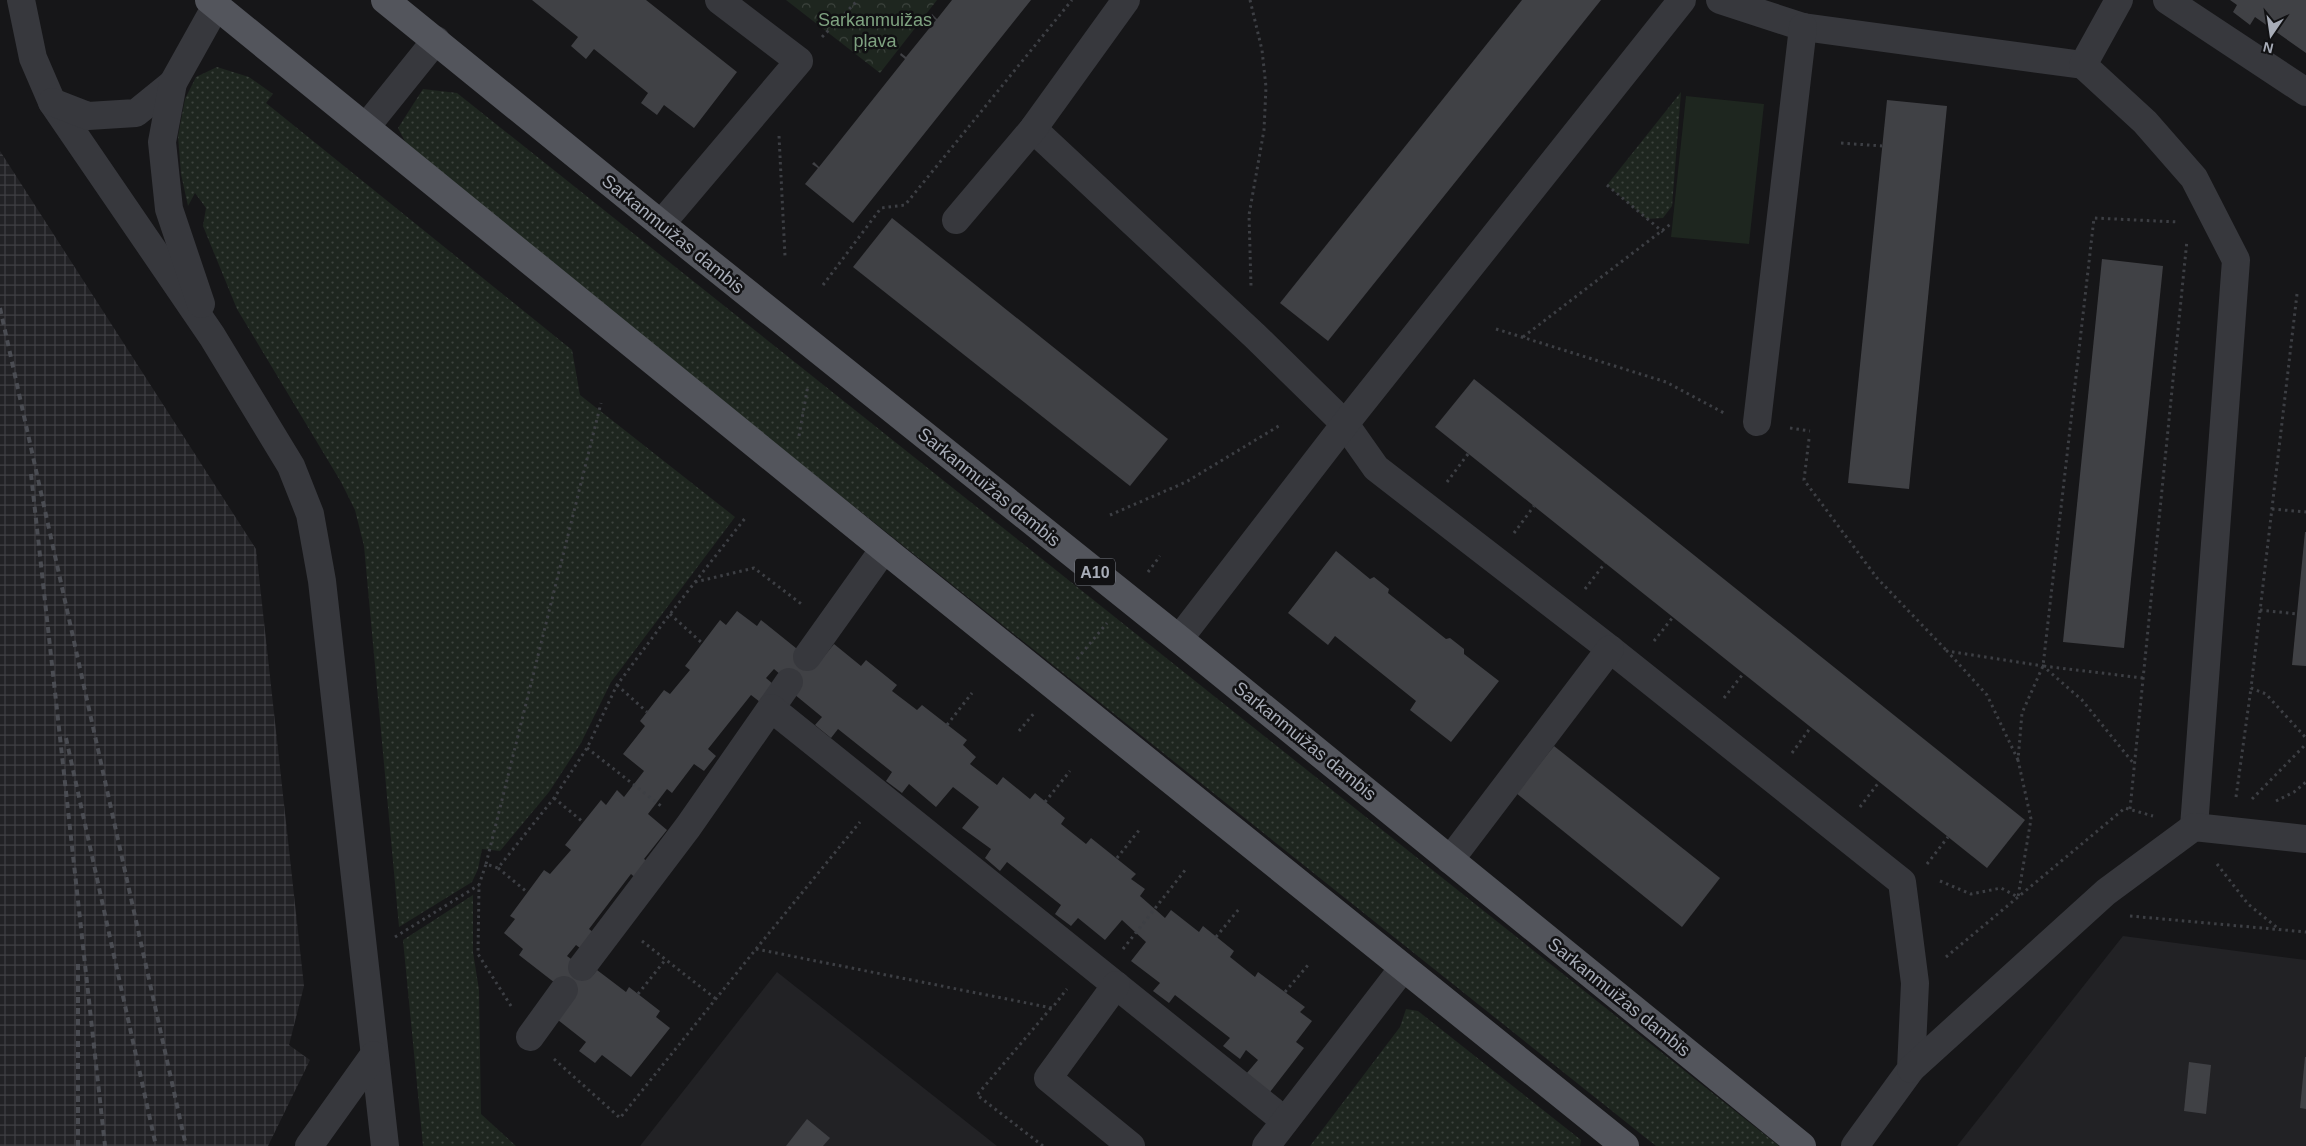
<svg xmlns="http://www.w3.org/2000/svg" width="2306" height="1146" font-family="Arial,sans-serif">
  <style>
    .built { fill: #222225 }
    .industrial { fill: url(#industrial-grid) }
    .grass { fill: url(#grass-dots) }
    .park { fill: url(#park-crowns) }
    .pitch { fill: #1e261f }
    .building { fill: #404145 }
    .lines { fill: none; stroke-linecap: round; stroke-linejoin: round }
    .path { stroke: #3d3f44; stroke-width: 3; stroke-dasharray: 2.5 4; stroke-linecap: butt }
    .minor { stroke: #37383d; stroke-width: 28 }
    .major { stroke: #53555c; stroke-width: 28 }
    .rail { stroke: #4a4c52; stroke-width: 4; stroke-dasharray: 6 5; stroke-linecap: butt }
    .labels { text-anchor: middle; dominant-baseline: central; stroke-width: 5; stroke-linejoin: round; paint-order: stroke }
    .shield { fill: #111113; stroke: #7b7e86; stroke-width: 1 }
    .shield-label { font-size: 16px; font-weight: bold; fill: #a8adb8 }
    .park-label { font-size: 18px; fill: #7fa381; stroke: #111113 }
    .street-label { font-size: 18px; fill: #a8adb8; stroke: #111113 }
  </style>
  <defs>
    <pattern id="industrial-grid" width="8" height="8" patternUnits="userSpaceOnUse" patternTransform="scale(1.25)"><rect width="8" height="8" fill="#222225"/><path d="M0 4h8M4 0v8" fill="none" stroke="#3f3f43"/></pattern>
    <pattern id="grass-dots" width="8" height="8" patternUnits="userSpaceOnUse" patternTransform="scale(1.25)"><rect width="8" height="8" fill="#1e261f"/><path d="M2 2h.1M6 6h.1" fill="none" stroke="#3c433d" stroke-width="1.8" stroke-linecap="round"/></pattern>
    <pattern id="park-crowns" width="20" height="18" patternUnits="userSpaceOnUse" patternTransform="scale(1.25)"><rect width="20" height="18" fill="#1e261f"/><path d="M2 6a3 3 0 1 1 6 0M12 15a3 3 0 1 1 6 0" fill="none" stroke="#3c433d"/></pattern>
  </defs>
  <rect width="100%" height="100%" fill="#161618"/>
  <g class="built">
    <polygon points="2123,936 2306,960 2306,1146 1957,1146"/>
    <polygon points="777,972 997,1146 640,1146"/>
  </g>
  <polygon class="industrial" points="0,151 256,549 304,986 289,1045 310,1060 268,1146 0,1146"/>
  <g class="grass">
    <polygon points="217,67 249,77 273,94 266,103 572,350 580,395 735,517 611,682 581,743 549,792 500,851 482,849 478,869 472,882 399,927 364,546 355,510 341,482 237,309 203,226 206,208 195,193 188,206 181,174 178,136 185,99 196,77"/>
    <polygon points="423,89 457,93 1779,1146 1656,1146 411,153 398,128"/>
    <polygon points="1681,92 1672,206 1663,218 1647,219 1607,185"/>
    <polygon points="473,895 473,952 479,990 481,1114 516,1146 423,1146 403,940"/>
    <polygon points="1406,1009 1418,1011 1581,1140 1580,1146 1310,1146 1400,1027"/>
  </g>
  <polygon class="park" points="786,0 937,0 880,73"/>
  <polygon class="pitch" points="1686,96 1764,104 1749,244 1671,237"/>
  <g class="building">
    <polygon points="532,0 646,0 737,72 694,128 664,105 657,115 641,103 648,93 594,49 586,59 571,46 578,37"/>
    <polygon points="952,0 1031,0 853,223 805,184 818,168 812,164 814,162 819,167 905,59 900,55 901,53 906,57 936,20 931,16 932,14 937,19"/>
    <polygon points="1522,0 1601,0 1328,341 1280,303"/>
    <polygon points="2230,0 2306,0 2306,53 2255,17 2250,25 2233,12 2237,5"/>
    <polygon points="1887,100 1947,106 1909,489 1848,483"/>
    <polygon points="892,218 1168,439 1130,486 853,267"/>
    <polygon points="2102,259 2163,266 2124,648 2063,642"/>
    <polygon points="1474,379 2025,820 1987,868 1435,427"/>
    <polygon points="2305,532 2306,532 2306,666 2292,665"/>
    <polygon points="1336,551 1370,579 1374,577 1389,589 1388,593 1446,639 1450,638 1464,649 1464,654 1499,681 1451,742 1410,710 1416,701 1335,636 1328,645 1288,613"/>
    <polygon points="737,611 757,626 761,620 817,665 834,644 861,666 866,660 897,685 892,691 917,710 922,705 967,740 963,745 976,757 970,764 997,785 1003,777 1030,799 1035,793 1065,818 1061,824 1086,844 1091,838 1136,874 1131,879 1145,889 1140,896 1165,918 1171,910 1199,932 1203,926 1234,951 1230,957 1255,977 1258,972 1305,1007 1300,1012 1312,1021 1296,1042 1304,1048 1270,1092 1246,1074 1258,1060 1246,1050 1240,1059 1223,1046 1230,1038 1175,995 1169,1003 1153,991 1160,983 1131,961 1146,942 1122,920 1105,940 1078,918 1071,926 1055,914 1061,905 1007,862 1000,871 985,858 991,849 962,828 979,807 953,787 936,807 909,784 902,793 886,781 892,772 838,729 831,738 815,725 822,717 794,694 789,682 774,669 766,678 773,684 760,702 751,695 708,749 716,756 704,771 694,764 672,793 667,789 648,814 667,830 644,859 653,865 640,882 631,874 589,929 598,936 585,952 576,945 567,956 593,975 597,970 626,992 629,987 660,1011 656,1017 670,1028 631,1077 602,1055 595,1063 579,1051 586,1042 558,1020 564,990 519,955 523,949 504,933 515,919 510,916 544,870 550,874 571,850 565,845 601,800 606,805 617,790 624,797 644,771 623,754 645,726 640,721 664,690 670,694 690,670 685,666 720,620 726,625"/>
    <polygon points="1554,746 1720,878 1682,927 1516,793"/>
    <polygon points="2305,1057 2306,1057 2306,1109 2300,1108"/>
    <polygon points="2189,1062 2211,1065 2206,1114 2184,1111"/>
    <polygon points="807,1119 830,1138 823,1146 786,1146"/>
  </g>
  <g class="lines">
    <g class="path">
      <polyline points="1250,0 1262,50 1266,87 1264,130 1249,215 1251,286"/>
      <polyline points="822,37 858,0"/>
      <polyline points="779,136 785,256"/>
      <polyline points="1841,143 1882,146"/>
      <polyline points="1607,185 1663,232"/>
      <polyline points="823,285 881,208 905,205 1072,0"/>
      <polyline points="2297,294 2251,688 2266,694 2306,738"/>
      <polyline points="1496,329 1666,382 1724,413"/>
      <polyline points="1523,337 1672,223"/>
      <polyline points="1790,428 1810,431"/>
      <polyline points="799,436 808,385"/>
      <polyline points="1809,439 1804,480 1877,578 1947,651"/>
      <polyline points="1447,482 1468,454"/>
      <polyline points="2272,509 2306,512"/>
      <polyline points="1110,515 1186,482 1282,424"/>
      <polyline points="1514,533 1534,506"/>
      <polyline points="1148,572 1160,556"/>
      <polyline points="695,582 754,568 804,606"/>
      <polyline points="1585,589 1605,563"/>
      <polyline points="2260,610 2297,614"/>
      <polyline points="670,614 702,643"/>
      <polyline points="1654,641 1673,617"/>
      <polyline points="1077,659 1107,623"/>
      <polyline points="2143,678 2043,666 2094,218 2178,222"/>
      <polyline points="617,685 647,712"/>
      <polyline points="1724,698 1743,674"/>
      <polyline points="947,725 972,693"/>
      <polyline points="1019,731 1035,712"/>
      <polyline points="587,748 661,806"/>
      <polyline points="1792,753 1811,727"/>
      <polyline points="2018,760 1987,695 1947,651 2043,666 2082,700 2134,764"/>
      <polyline points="2236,797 2251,688"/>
      <polyline points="554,798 583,822"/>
      <polyline points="2252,799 2306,744"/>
      <polyline points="2276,801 2294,792 2306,782"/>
      <polyline points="1045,802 1070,771"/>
      <polyline points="1860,807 1879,782"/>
      <polyline points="2130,809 2187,240"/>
      <polyline points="1117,858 1140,829"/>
      <polyline points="486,864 601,403"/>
      <polyline points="1927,864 1948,837"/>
      <polyline points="2217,864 2248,904 2280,930"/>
      <polyline points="498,868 527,892"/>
      <polyline points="1940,881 1971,894 2001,888 2018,897 2031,819 2018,760 2022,713 2043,666"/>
      <polyline points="2130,916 2306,932"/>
      <polyline points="395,937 479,885"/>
      <polyline points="1216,937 1239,909"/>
      <polyline points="642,941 716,999"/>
      <polyline points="756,949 860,822"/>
      <polyline points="1123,949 1186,869"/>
      <polyline points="1946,957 2125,808 2153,816"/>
      <polyline points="1285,992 1308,965"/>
      <polyline points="638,994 666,959"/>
      <polyline points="511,1006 478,954 479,885 486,864 498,868 554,798 587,748 617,685 670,614 746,517"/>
      <polyline points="554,1059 620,1118 756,949 1052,1008 1067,989"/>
      <polyline points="1043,1146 977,1095 1051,1008"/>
    </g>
    <g class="minor">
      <polyline points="21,0 33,58 52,102 212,336 291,466 310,514 322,581 385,1146"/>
      <polyline points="1720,0 1803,27 2083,65"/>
      <polyline points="2119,0 2083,65 2145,122 2194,178 2236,260 2194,827"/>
      <polyline points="2167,0 2306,92"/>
      <polyline points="52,102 88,116 136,113 173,83"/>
      <polyline points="366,127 436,40"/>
      <polyline points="1033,129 1255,336 1345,424 1376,468 1610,649 1902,882 1915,983 1911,1069 1855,1146"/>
      <polyline points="956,220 1033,129 1126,0"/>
      <polyline points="661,224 799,61 719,0"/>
      <polyline points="201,304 169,209 162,142 173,83 216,6 213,0"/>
      <polyline points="1757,422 1803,27"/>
      <polyline points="1179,639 1345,424 1682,0"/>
      <polyline points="807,657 884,549"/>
      <polyline points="771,708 789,682"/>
      <polyline points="1450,860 1610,649"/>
      <polyline points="582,967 688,827 771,708 1285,1121"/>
      <polyline points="1116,985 1048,1078 1131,1146"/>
      <polyline points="530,1037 564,990"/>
      <polyline points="1911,1069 2106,892 2194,827 2306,839"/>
      <polyline points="309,1146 374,1055"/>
      <polyline points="1266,1146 1403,968"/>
    </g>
    <g class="major">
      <polyline points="209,0 884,549 1625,1146"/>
      <polyline points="385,0 661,224 1179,639 1802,1146"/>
    </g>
    <g class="rail">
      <polyline points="0,308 186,1146"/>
      <polyline points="31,474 105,1146"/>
      <polyline points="66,738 156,1146"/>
      <polyline points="78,1146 78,964"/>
    </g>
  </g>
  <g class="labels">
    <rect class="shield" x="1075" y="558.5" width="40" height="27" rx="4"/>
    <g class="shield-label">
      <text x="1095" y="572">A10</text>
    </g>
    <g class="park-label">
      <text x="875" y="20">Sarkanmuižas<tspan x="875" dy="21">pļava</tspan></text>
    </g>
    <g class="street-label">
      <text transform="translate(673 234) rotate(39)">Sarkanmuižas dambis</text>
      <text transform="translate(989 487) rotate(39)">Sarkanmuižas dambis</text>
      <text transform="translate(1305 741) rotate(39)">Sarkanmuižas dambis</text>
      <text transform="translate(1619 997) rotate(39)">Sarkanmuižas dambis</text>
    </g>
  </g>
  <g transform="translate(2271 35) rotate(193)" stroke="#111113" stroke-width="4" paint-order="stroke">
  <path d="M0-4L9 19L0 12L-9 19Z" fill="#a8adb8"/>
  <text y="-8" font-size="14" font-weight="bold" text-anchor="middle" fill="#a8adb8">N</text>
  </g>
</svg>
